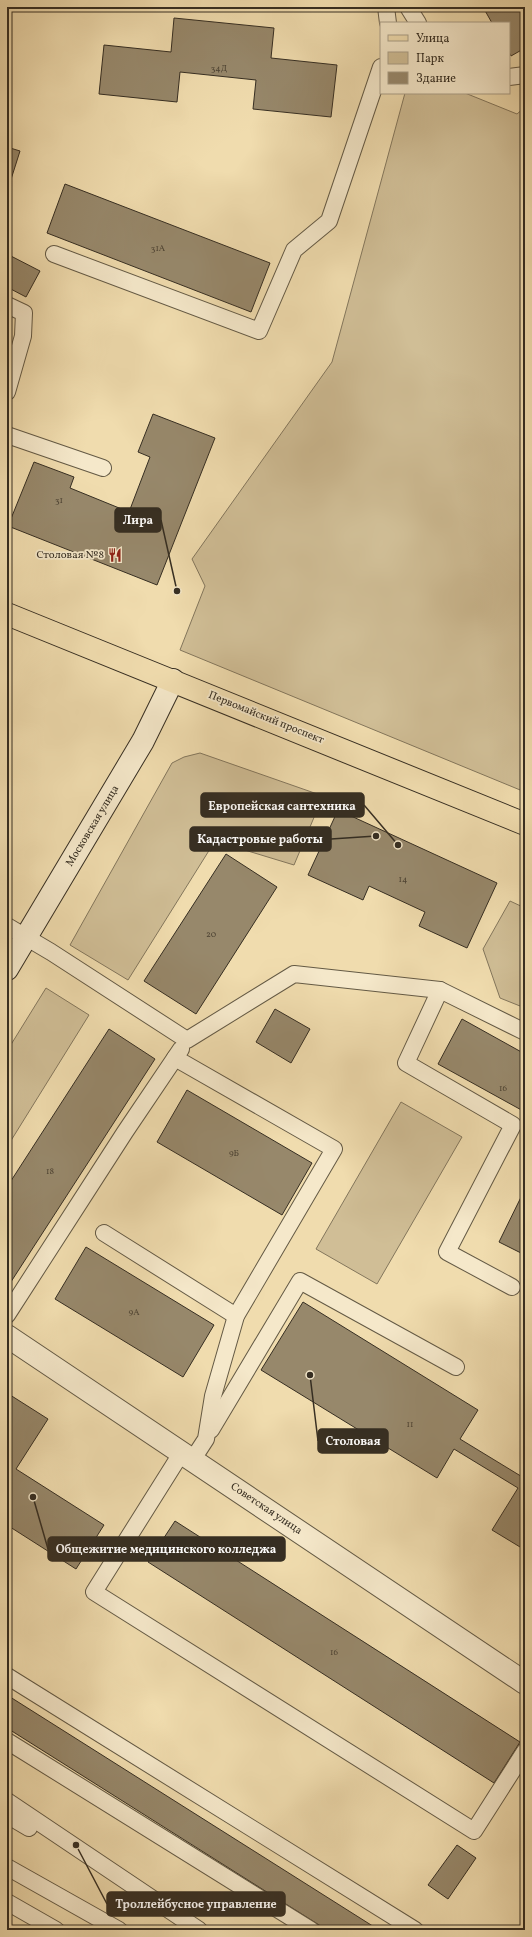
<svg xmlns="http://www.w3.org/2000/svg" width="532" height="1937" font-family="Vollkorn,serif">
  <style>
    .green { fill: #d0be96; stroke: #83765c }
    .building { fill: #97886b; stroke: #362e22 }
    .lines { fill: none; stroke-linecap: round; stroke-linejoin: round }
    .lane-casing { stroke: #645a45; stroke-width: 18 }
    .street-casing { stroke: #645a45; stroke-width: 24 }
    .secondary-casing { stroke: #362e22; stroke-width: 24 }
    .primary-casing { stroke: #362e22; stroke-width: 24 }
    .lane { stroke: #f5e8ca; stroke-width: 16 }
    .street { stroke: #f5e8ca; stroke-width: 22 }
    .secondary { stroke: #f5e8ca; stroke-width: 22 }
    .primary { stroke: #f0dcae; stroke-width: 22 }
    .labels { text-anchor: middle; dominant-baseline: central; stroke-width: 3.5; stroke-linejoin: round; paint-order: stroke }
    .number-label { font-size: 9px; fill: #4e4434 }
    .poi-label { font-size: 11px; fill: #362e22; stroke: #f5e8ca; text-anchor: end }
    .street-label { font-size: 11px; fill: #362e22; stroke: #f5e8ca }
    .leader { fill: none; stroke: #362e22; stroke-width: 1.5 }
    .callout-dot { fill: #362e22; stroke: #f5e8ca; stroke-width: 1.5 }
    .callout { fill: #362e22; stroke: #362e22; stroke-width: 1.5 }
    .callout-label { font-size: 12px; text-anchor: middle; font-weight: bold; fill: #fff }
  </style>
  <rect width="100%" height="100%" fill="#f0dcae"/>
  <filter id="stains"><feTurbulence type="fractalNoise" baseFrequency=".005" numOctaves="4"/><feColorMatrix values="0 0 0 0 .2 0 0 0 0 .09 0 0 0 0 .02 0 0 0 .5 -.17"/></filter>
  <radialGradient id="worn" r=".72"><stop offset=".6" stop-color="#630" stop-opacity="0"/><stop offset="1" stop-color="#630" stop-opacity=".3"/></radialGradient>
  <g class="green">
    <polygon points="405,93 465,93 517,114 525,107 525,792 180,650 205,586 192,559 332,362"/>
    <polygon points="200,753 323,796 294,865 215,841 128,980 70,945 172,763 184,757"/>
    <polygon points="510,901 525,908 525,1008 500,998 483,949"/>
    <polygon points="46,988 89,1015 7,1147 7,1051"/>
    <polygon points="401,1102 462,1137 377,1284 316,1249"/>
  </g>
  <g class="building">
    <polygon points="483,7 525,7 525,48 511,56 509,52 509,23 492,23"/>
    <polygon points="174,18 274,28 271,58 337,65 331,117 253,109 256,80 180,72 177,102 99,94 104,45 171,52"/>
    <polygon points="7,147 20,151 7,192"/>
    <polygon points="65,184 270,263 251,312 47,233"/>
    <polygon points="7,254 40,271 26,297 7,287"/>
    <polygon points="153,414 215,438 157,585 8,526 34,462 74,477 70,488 129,512 150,457 138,452"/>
    <polygon points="338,810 497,883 467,948 419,926 425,912 369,886 363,900 308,875"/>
    <polygon points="226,854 277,887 196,1014 144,981"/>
    <polygon points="275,1009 310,1029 291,1063 256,1042"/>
    <polygon points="462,1019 525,1054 525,1112 438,1064"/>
    <polygon points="109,1029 155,1059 7,1288 7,1187"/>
    <polygon points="187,1090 312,1163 282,1215 157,1142"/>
    <polygon points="525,1189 525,1255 499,1242"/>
    <polygon points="86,1247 214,1325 183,1377 55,1299"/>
    <polygon points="303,1302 478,1410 460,1439 524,1478 525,1477 525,1550 492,1530 518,1488 454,1449 437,1478 261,1370"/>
    <polygon points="7,1393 48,1419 16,1469 104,1525 76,1569 7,1525"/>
    <polygon points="175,1521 520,1742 494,1783 148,1562"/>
    <polygon points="7,1695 379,1930 327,1930 7,1728"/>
    <polygon points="457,1845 476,1858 448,1899 428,1885"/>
  </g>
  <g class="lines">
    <defs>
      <g id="lane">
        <polyline points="386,7 388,23"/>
        <polyline points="408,7 418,23"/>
        <polyline points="509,77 525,75"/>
        <polyline points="54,254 259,331 294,250 329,221 381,67"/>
        <polyline points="7,305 24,313 23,336 7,392"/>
        <polyline points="7,435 103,468"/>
        <polyline points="7,926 51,952 187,1040 294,974 440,990 525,1032"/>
        <polyline points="440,990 406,1063 513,1125 447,1252 512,1287"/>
        <polyline points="175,1058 334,1149 236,1316 213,1396 206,1439 193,1459"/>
        <polyline points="104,1233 236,1316"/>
        <polyline points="7,1315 125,1132 181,1049"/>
        <polyline points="211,1430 300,1281 456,1367"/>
        <polyline points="182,1452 94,1592 474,1831 525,1751"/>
        <polyline points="7,1676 415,1930"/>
        <polyline points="7,1741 311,1930"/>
        <polyline points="7,1801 199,1930"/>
        <polyline points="7,1815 29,1828"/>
        <polyline points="7,1867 119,1930"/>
        <polyline points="7,1902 56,1930"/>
      </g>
      <polyline id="street" points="7,1336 525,1683"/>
      <polyline id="secondary" points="7,969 143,741 173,680"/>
      <polyline id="primary" points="7,614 525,824"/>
    </defs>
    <use href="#lane" class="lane-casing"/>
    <use href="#street" class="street-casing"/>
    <use href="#secondary" class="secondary-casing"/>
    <use href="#primary" class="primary-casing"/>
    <use href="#lane" class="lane"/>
    <use href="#street" class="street"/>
    <use href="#secondary" class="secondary"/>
    <use href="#primary" class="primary"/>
  </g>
  <defs>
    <symbol id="restaurant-bare" viewBox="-9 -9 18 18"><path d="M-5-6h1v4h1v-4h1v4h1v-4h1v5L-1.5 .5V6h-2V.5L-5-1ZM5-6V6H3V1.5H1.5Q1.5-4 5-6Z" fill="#8f2418" stroke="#f5e8ca" stroke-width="2.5" paint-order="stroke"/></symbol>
  </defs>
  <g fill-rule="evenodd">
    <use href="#restaurant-bare" x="105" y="545" width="20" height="20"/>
  </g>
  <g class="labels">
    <g class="number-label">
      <text x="219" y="68">34Д</text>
      <text x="158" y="248">31А</text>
      <text x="59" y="500">31</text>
      <text x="403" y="879">14</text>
      <text x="211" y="934">20</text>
      <text x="503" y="1088">16</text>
      <text x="234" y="1153">9Б</text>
      <text x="50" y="1171">18</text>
      <text x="134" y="1312">9А</text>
      <text x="410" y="1424">11</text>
      <text x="334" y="1652">16</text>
    </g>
    <g class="poi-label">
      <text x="104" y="555">Столовая №8</text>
    </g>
    <g class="street-label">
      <text transform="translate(266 718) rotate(22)">Первомайский проспект</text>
      <text transform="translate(93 826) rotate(-59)">Московская улица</text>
      <text transform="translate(266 1509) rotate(34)">Советская улица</text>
    </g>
  </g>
  <path class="leader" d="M177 591L161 520M398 845L364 805M376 836L331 839M310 1375L318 1441M33 1497L48 1549M76 1845L107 1904"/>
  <g class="callout-dot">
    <circle cx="177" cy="591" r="4"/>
    <circle cx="398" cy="845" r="4"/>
    <circle cx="376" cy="836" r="4"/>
    <circle cx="310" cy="1375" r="4"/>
    <circle cx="33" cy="1497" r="4"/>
    <circle cx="76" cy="1845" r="4"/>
  </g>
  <g class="callout">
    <rect x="115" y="508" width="46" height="24" rx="4"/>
    <rect x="201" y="793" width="163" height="24" rx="4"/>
    <rect x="190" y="827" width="141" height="24" rx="4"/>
    <rect x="318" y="1429" width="70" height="24" rx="4"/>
    <rect x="48" y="1537" width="237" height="24" rx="4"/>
    <rect x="107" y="1892" width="178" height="24" rx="4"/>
  </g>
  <g class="callout-label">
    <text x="138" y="524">Лира</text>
    <text x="282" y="810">Европейская сантехника</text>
    <text x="260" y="843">Кадастровые работы</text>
    <text x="353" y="1445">Столовая</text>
    <text x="166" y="1553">Общежитие медицинского колледжа</text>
    <text x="196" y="1908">Троллейбусное управление</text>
  </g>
  <rect width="532" height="1937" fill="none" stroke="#f0dcae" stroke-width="24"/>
  <rect x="8" y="8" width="516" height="1921" fill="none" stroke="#362e22" stroke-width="2"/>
  <rect x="12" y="12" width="508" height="1913" fill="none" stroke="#362e22"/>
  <rect x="380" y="22" width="130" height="72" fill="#f5e8ca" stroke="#a99e87"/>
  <rect x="388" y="35" width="20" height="6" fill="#f0dcae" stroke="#a99e87"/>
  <text x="416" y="42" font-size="12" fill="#362e22">Улица</text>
  <rect x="388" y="52" width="20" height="12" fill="#d0be96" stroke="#a99e87"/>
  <text x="416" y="62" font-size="12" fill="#362e22">Парк</text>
  <rect x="388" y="72" width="20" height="12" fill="#97886b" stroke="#a99e87"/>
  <text x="416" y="82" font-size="12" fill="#362e22">Здание</text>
  <rect width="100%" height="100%" filter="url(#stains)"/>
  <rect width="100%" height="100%" fill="url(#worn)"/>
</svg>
